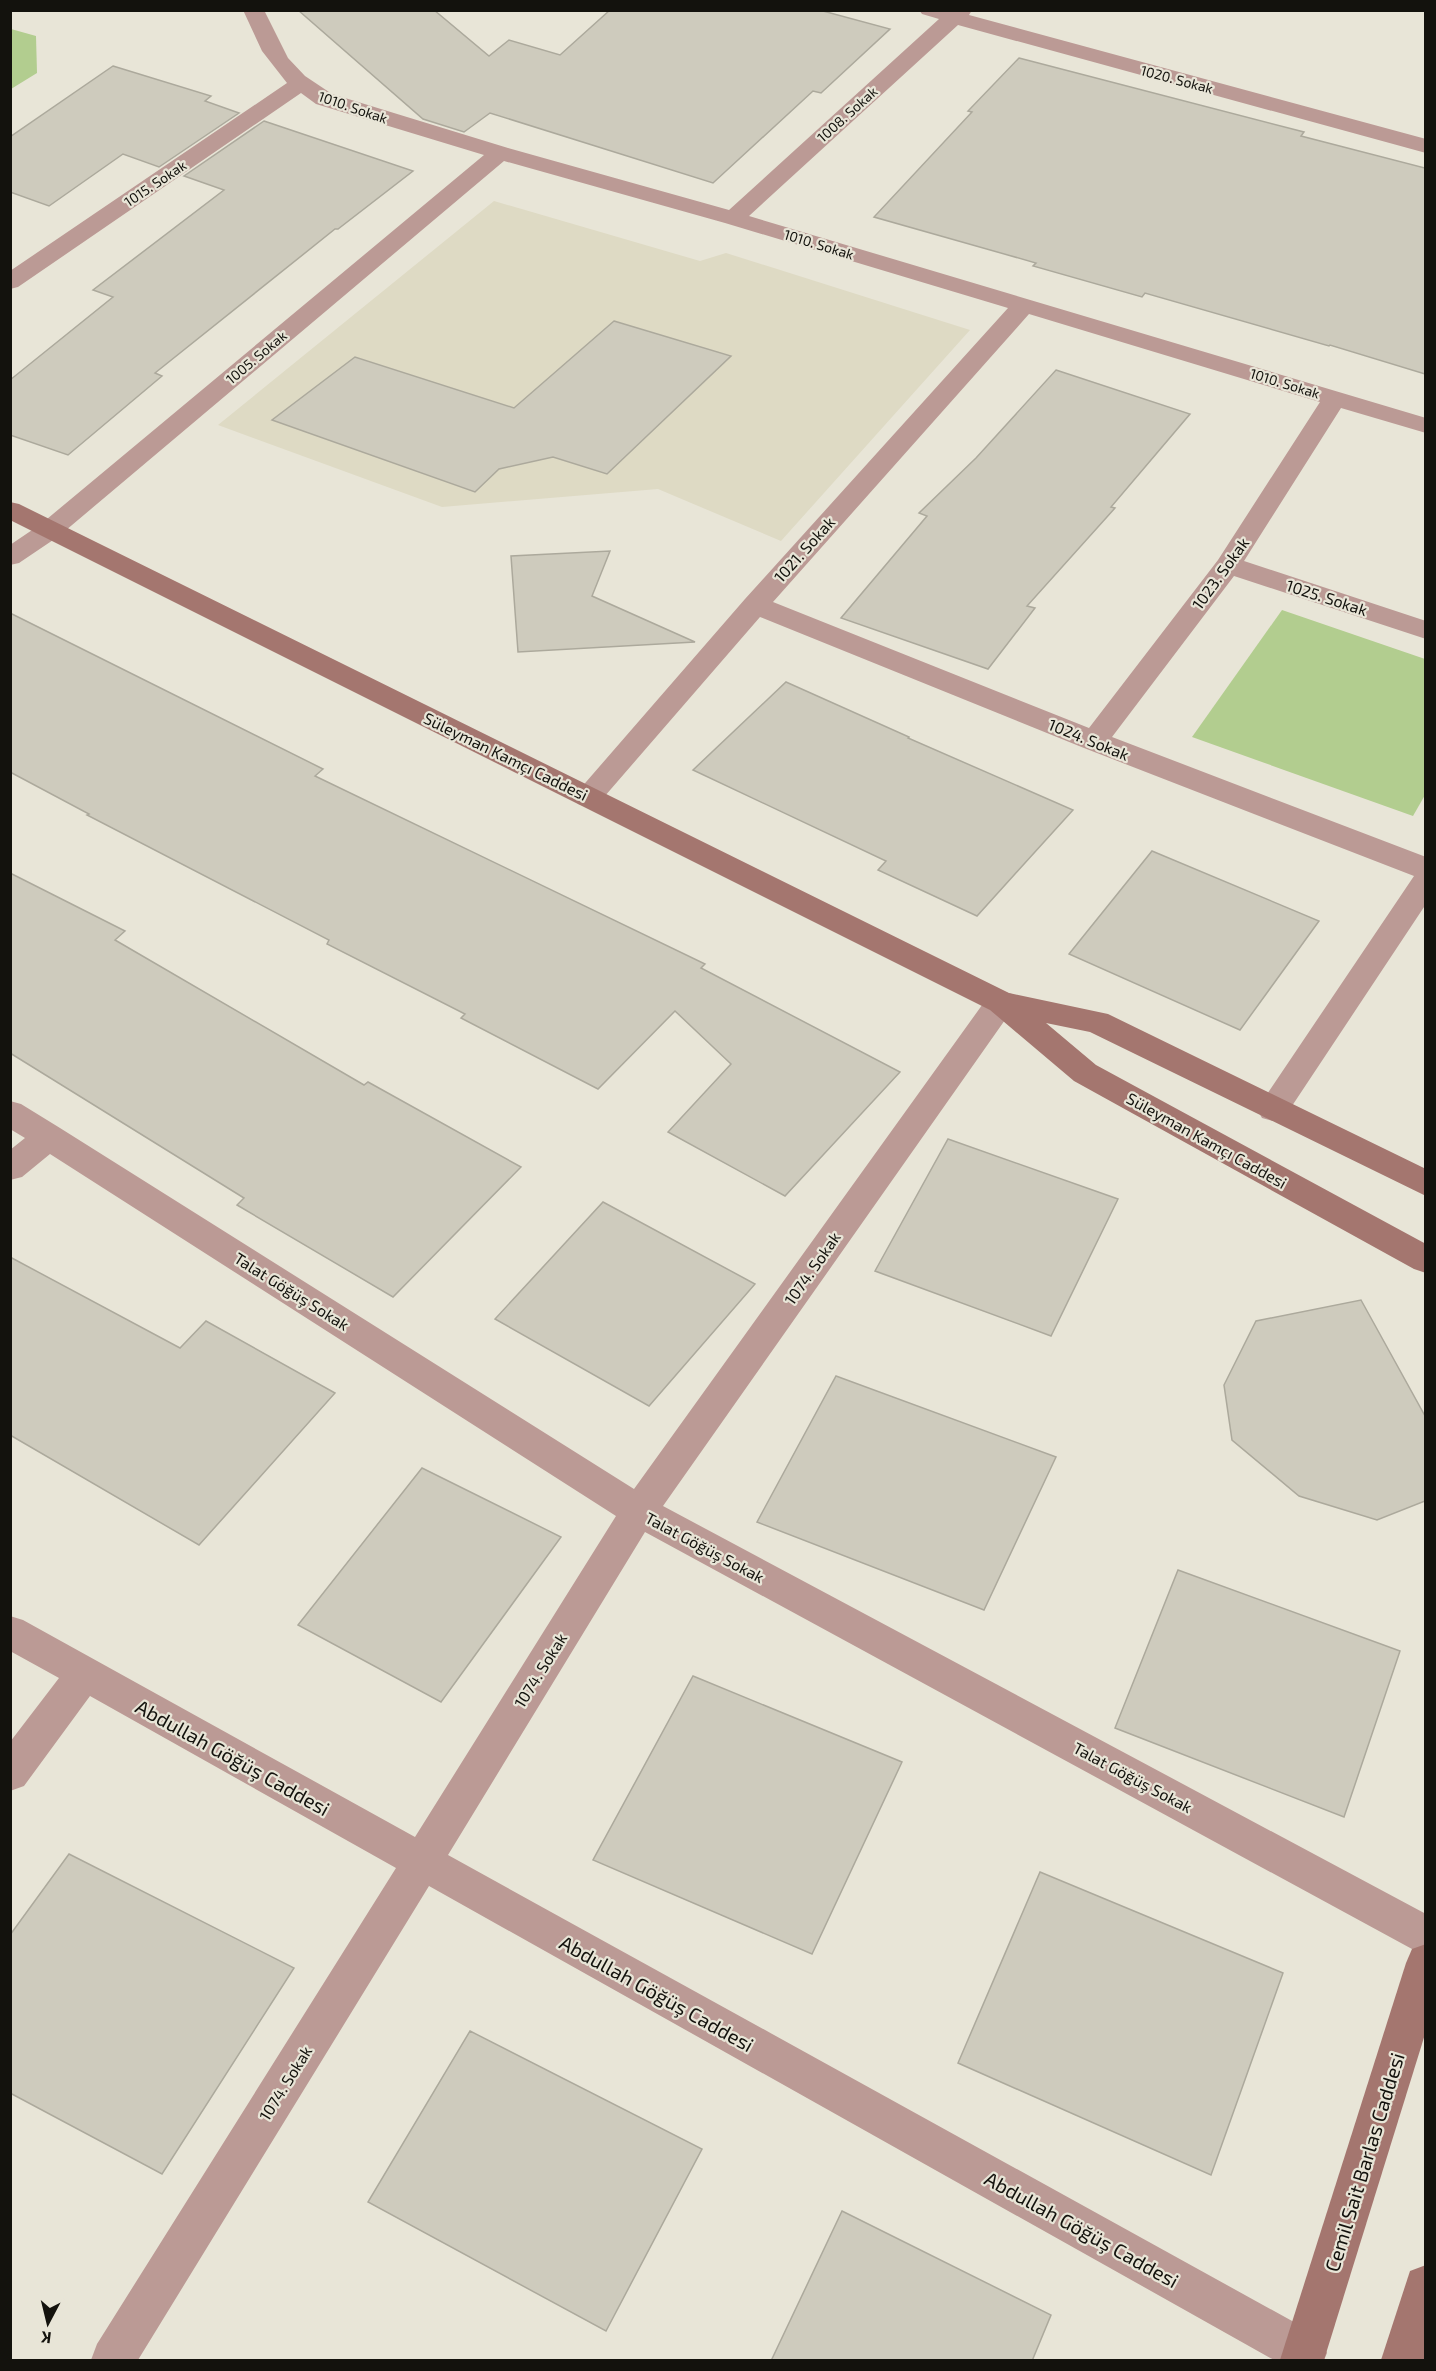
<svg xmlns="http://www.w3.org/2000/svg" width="1436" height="2371" font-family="'Exo 2',sans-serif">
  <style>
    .built { fill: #dedac4 }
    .green { fill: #b2cd8f }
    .building { fill: #cecbbd; stroke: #aca99c; stroke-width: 1.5 }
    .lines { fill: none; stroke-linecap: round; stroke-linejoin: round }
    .street { fill: #bb9a95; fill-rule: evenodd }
    .secondary { fill: #a4766f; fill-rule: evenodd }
    .labels { text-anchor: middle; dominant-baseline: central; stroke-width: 4.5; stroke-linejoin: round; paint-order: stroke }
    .far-street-label { font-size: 14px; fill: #13120d; stroke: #e8e5d7 }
    .street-label { font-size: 16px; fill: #13120d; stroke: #e8e5d7 }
    .near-street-label { font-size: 20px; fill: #13120d; stroke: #e8e5d7 }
  </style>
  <rect width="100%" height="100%" fill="#e8e5d7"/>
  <polygon class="built" points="494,201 700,261 726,253 970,330 781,541 658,489 442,507 218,425"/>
  <g class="green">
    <polygon points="11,29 36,36 37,73 11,89"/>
    <polygon points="1282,610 1425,659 1425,795 1413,816 1192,737"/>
  </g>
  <g class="building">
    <polygon points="298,10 434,10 489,56 509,40 560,55 610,10 823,11 890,29 821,93 813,91 713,183 490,113 464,132 423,119"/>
    <polygon points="1019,58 1304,132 1301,136 1425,168 1425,374 1330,345 1329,346 1145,293 1142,297 1033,266 1036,263 874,217 972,112 968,111"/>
    <polygon points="113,66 211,96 205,101 239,113 159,167 123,154 49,206 10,192 10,137"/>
    <polygon points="264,121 413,171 338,229 335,229 155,373 162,376 68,455 10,435 10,380 113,297 93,290 224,190 184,176"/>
    <polygon points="614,321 731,356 607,474 553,457 499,469 475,492 272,420 355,357 514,408"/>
    <polygon points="1056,370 1190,414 1111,507 1115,508 1027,606 1035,608 988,669 841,618 927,516 919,513 976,458"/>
    <polygon points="610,551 592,596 695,642 518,652 511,556"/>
    <polygon points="10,613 323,769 315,776 705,964 701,968 900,1072 785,1196 668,1132 731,1064 675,1011 598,1089 461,1018 465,1014 327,944 329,940 87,815 89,814 10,772"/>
    <polygon points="786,682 909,737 908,738 1073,810 977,916 878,870 886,861 693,770"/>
    <polygon points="1152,851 1319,921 1240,1030 1069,954"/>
    <polygon points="10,873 125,931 115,940 364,1085 368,1082 521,1167 393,1297 237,1205 244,1198 10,1053"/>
    <polygon points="948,1139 1118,1199 1051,1336 875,1271"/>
    <polygon points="603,1202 755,1284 649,1406 495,1319"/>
    <polygon points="10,1257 180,1348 206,1321 335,1393 199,1545 10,1435"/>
    <polygon points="1361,1300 1425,1416 1425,1501 1377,1520 1299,1496 1232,1440 1224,1385 1256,1321"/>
    <polygon points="836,1376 1056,1457 984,1610 757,1522"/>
    <polygon points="422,1468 561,1537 441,1702 298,1625"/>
    <polygon points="1178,1570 1400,1651 1344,1817 1115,1728"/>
    <polygon points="693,1676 902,1762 812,1954 593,1860"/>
    <polygon points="69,1854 294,1968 162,2174 10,2093 10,1935"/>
    <polygon points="1040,1872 1283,1973 1211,2175 958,2063"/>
    <polygon points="470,2031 702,2149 606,2331 368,2202"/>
    <polygon points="842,2211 1051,2315 1032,2361 771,2361"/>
  </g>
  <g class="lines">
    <g class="street">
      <path d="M243,10H264L288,58L305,76L332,94L508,148L729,210L939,19L922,14L919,10H972L969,15L1426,139V153L958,25L749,216L1426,418V433L1341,408L1244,561L1426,621V639L1234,576L1112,737L1426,857V904L1284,1118L1273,1121L1262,1118L1257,1109L1414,876L1084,748L760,617L598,804L588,807L578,804L573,797L745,599L1008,308L725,223L504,161L59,536L19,563L10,565V545L41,524L484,155L316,104L301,93L18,287L10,289V271L287,83L262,51ZM1029,314L1320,402L1218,560L1089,728L773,602Z"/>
      <polygon points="1001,991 1012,994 1017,1002 1012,1010 663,1506 1426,1914 1426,1954 1412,1949 645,1532 448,1855 1321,2337 1327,2353 1324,2360 1274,2360 429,1886 138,2360 91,2360 97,2344 396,1868 90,1696 24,1786 10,1791 10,1742 59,1678 10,1651 10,1616 23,1620 415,1837 616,1516 50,1154 22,1177 10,1180 10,1150 25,1138 10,1129 10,1101 21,1104 60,1128 634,1489 990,994"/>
    </g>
    <g class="secondary">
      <polygon points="10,502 19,504 1009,993 1108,1014 1426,1169 1426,1196 1090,1032 1046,1023 1096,1065 1426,1244 1426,1273 1414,1269 1074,1081 990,1010 10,520"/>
      <polygon points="1426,1944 1426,2031 1324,2360 1280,2360 1406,1963 1412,1949"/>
      <polygon points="1426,2265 1425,2360 1381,2360 1410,2271"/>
    </g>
  </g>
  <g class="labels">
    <g class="far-street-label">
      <text transform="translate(1177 79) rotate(15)">1020. Sokak</text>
      <text transform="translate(353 107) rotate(19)">1010. Sokak</text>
      <text transform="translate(847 114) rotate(-42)">1008. Sokak</text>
      <text transform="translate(155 183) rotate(-34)">1015. Sokak</text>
      <text transform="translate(819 244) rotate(17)">1010. Sokak</text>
      <text transform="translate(256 357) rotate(-40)">1005. Sokak</text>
      <text transform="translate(1285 383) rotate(17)">1010. Sokak</text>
    </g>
    <g class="street-label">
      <text transform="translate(804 549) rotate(-48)">1021. Sokak</text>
      <text transform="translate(1220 573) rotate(-54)">1023. Sokak</text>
      <text transform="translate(1327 597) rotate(18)">1025. Sokak</text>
      <text transform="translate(1089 739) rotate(22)">1024. Sokak</text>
      <text transform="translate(506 756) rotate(26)">Süleyman Kamçı Caddesi</text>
      <text transform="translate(1207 1140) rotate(29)">Süleyman Kamçı Caddesi</text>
      <text transform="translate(812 1268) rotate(-55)">1074. Sokak</text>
      <text transform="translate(292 1291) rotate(32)">Talat Göğüş Sokak</text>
      <text transform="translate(705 1547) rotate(28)">Talat Göğüş Sokak</text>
      <text transform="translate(540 1670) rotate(-58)">1074. Sokak</text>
      <text transform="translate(1133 1777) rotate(28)">Talat Göğüş Sokak</text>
      <text transform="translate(285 2083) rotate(-58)">1074. Sokak</text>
    </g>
    <g class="near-street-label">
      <text transform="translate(233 1757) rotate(29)">Abdullah Göğüş Caddesi</text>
      <text transform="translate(657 1993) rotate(29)">Abdullah Göğüş Caddesi</text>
      <text transform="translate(1364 2162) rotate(-73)">Cemil Sait Barlas Caddesi</text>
      <text transform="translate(1082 2229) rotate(29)">Abdullah Göğüş Caddesi</text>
    </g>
  </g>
  <rect width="1436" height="2371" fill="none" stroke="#13120d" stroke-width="24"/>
  <g transform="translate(48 2323) rotate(187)" stroke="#e8e5d7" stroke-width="4.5" paint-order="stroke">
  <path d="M0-4.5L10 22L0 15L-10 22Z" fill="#13120d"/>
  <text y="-9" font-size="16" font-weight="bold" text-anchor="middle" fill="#13120d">K</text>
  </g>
</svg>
